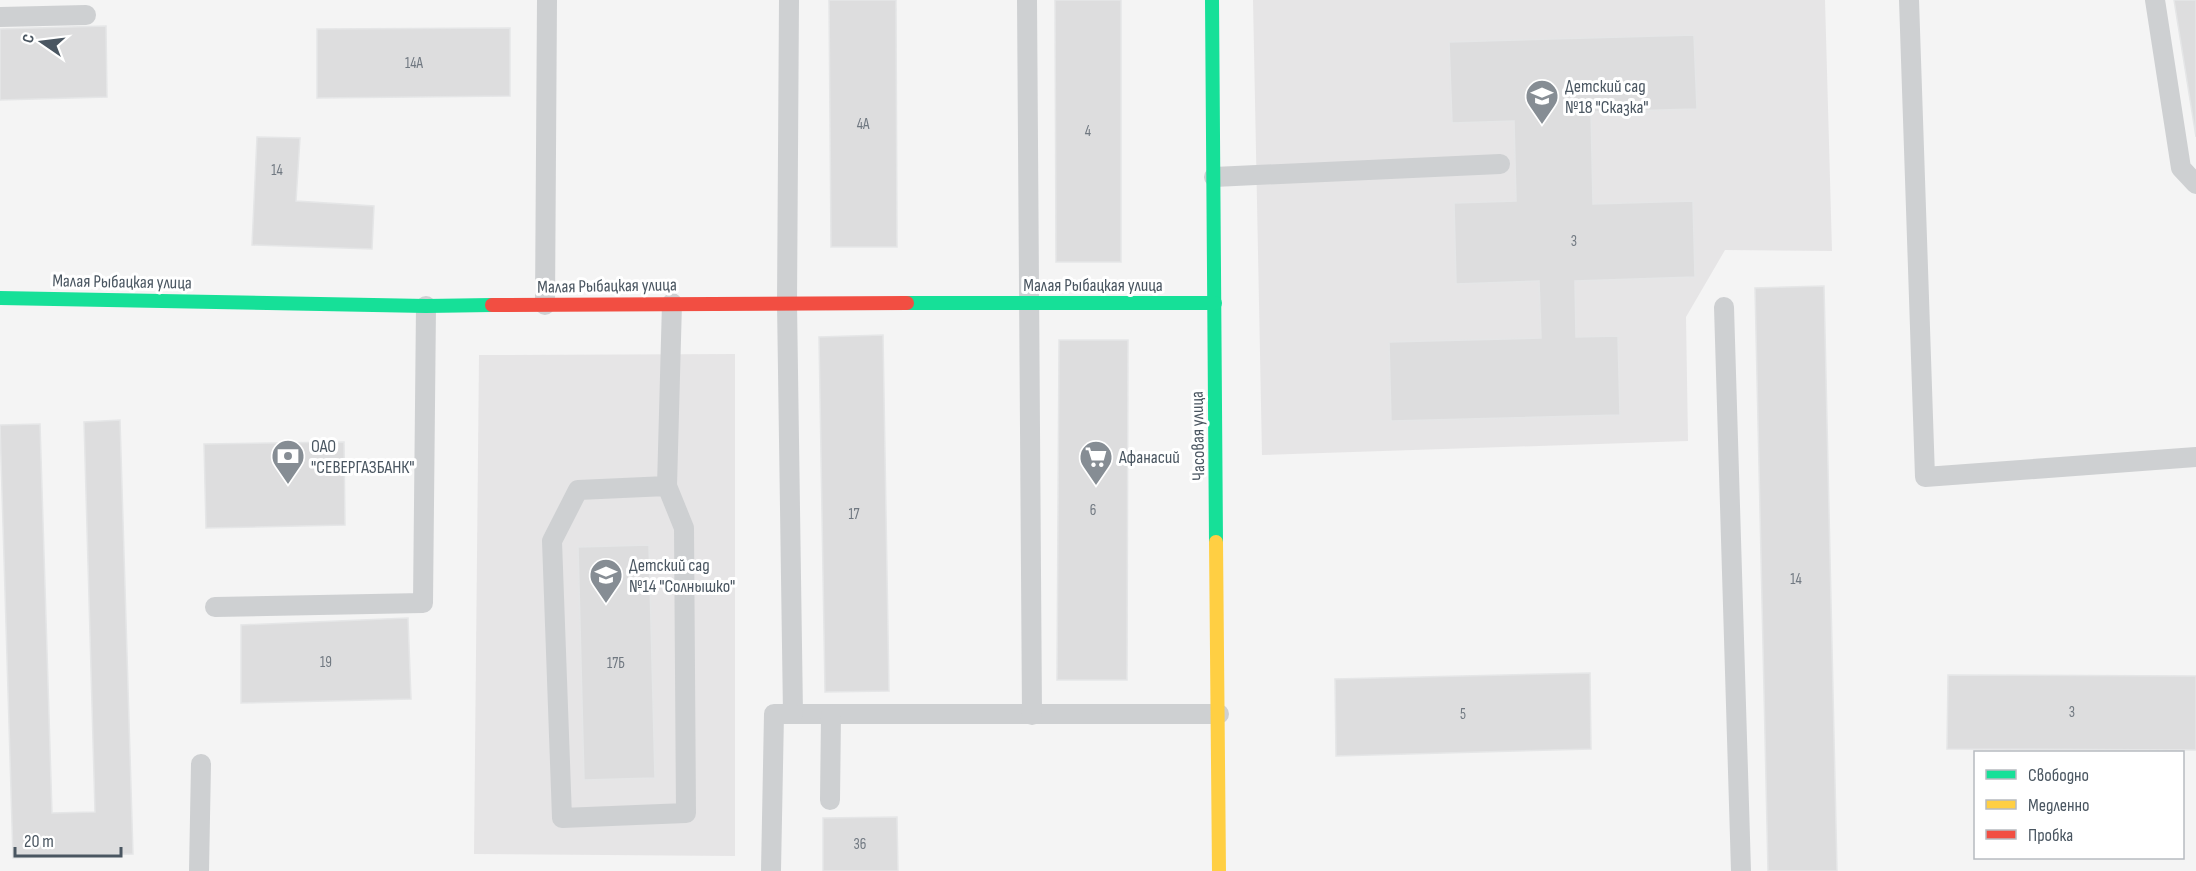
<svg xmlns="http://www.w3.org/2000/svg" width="2196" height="871" font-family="'Sofia Sans Condensed',sans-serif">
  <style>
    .education { fill: #e6e5e6 }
    .building { fill: #ddddde; stroke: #e5e6e7; stroke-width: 1.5 }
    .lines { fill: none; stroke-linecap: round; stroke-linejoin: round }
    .lane { stroke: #ced0d2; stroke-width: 20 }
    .fast { stroke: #16e098; stroke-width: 14 }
    .slow { stroke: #ffcf43; stroke-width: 14 }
    .jam { stroke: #f24e42; stroke-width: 14 }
    .labels { text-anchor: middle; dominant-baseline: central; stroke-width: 6; stroke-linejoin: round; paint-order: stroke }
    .number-label { font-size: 15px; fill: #707881 }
    .poi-label { font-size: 18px; fill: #4a5661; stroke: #fff; text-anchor: start }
    .street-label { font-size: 18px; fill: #4a5661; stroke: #fff }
  </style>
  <rect width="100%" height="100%" fill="#f4f4f4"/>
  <g class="education">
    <polygon points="1253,0 1825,0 1832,251 1725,250 1686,317 1688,441 1262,455"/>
    <polygon points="735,354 735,856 474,854 479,355"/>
  </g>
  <g class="building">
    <polygon points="829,0 896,0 897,247 831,247"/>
    <polygon points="1055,0 1121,0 1121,262 1056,262"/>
    <polygon points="2174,0 2196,0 2196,137"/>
    <polygon points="106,26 107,97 0,100 0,29"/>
    <polygon points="510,28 510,96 317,98 317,29"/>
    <polygon points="1694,35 1697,109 1591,112 1593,204 1693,201 1695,277 1575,281 1576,337 1618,336 1620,415 1391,421 1389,342 1541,338 1539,281 1456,284 1454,203 1516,201 1514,121 1452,123 1449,42"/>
    <polygon points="257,137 300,138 296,201 374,206 372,249 252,245"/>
    <polygon points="1824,286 1837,871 1768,871 1755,288"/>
    <polygon points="883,335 889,691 825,692 819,337"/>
    <polygon points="1059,340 1128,340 1127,680 1057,680"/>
    <polygon points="120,420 133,854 13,858 0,425 40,424 52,813 95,812 84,422"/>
    <polygon points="344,442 345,525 206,528 204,444"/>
    <polygon points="649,545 655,778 584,780 578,547"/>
    <polygon points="408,618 411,699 241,703 241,625"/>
    <polygon points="1590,673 1591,749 1336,756 1335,679"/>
    <polygon points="1948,675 2196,676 2196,750 1947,749"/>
    <polygon points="897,817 898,871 823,871 823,818"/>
  </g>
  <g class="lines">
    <g class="lane">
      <polyline points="789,0 787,303 793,714 1219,714"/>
      <polyline points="1027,0 1032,715"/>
      <polyline points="1909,0 1925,477 2196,457"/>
      <polyline points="2155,0 2181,168 2196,184"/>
      <polyline points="0,17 86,15"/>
      <polyline points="1214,177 1500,164"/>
      <polyline points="545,305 547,0"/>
      <polyline points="1724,307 1741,871"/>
      <polyline points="667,486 684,528 686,813 562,818 552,541 578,490 667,486 672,303"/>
      <polyline points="215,607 423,603 426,306"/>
      <polyline points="830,800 831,715"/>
      <polyline points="199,871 201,764"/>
      <polyline points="771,871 774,714 793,714"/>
    </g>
    <g class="fast">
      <polyline points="1212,0 1216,542"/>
      <polyline points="0,298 426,306 492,305"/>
      <polyline points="907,303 1215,303"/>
    </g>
    <polyline class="slow" points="1216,542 1219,871"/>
    <polyline class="jam" points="492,305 907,303"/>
  </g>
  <defs>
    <symbol id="school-pin" viewBox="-11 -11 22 30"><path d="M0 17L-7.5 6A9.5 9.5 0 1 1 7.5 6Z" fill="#868d94" stroke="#fff"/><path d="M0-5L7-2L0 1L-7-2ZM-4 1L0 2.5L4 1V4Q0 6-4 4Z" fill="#fff"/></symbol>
    <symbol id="bank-pin" viewBox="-11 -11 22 30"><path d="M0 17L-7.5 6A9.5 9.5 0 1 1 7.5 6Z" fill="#868d94" stroke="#fff"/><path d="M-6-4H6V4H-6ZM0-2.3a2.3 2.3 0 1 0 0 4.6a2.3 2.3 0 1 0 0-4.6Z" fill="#fff"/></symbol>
    <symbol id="supermarket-pin" viewBox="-11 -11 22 30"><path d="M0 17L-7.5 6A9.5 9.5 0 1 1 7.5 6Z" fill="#868d94" stroke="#fff"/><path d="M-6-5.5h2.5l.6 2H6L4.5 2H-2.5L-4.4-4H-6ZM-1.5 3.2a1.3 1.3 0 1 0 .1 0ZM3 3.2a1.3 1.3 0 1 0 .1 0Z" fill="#fff"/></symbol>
  </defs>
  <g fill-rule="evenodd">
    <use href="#school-pin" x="1523" y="77" width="38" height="52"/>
    <use href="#bank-pin" x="269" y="437" width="38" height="52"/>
    <use href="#supermarket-pin" x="1077" y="438" width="38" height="52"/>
    <use href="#school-pin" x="587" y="556" width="38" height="52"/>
  </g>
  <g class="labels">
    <g class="number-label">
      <text x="414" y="63">14А</text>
      <text x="863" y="124">4А</text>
      <text x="1088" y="131">4</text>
      <text x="277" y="170">14</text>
      <text x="1574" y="241">3</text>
      <text x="1093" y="510">6</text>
      <text x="854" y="514">17</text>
      <text x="1796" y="579">14</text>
      <text x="326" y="662">19</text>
      <text x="616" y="663">17Б</text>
      <text x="2072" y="712">3</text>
      <text x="1463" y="714">5</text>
      <text x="860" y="844">36</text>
    </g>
    <g class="poi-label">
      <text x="1565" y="86">Детский сад<tspan x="1565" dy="21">№18 "Сказка"</tspan></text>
      <text x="311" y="446">ОАО<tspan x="311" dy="21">"СЕВЕРГАЗБАНК"</tspan></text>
      <text x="1119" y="457">Афанасий</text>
      <text x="629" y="565">Детский сад<tspan x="629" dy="21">№14 "Солнышко"</tspan></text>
    </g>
    <g class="street-label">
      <text transform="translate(122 282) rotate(1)">Малая Рыбацкая улица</text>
      <text x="1093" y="285">Малая Рыбацкая улица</text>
      <text transform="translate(607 286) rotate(-1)">Малая Рыбацкая улица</text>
      <text transform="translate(1198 436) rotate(-91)">Часовая улица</text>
    </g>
  </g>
  <rect x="1974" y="751" width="210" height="108" fill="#ffffff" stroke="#b7bbc0" stroke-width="1.5"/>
  <rect x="1986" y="770" width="30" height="9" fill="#16e098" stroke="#b7bbc0" stroke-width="1.5"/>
  <text x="2028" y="781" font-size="18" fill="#4a5661">Свободно</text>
  <rect x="1986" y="800" width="30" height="9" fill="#ffcf43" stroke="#b7bbc0" stroke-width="1.5"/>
  <text x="2028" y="811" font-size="18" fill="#4a5661">Медленно</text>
  <rect x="1986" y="830" width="30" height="9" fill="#f24e42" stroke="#b7bbc0" stroke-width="1.5"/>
  <text x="2028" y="841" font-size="18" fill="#4a5661">Пробка</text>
  <g transform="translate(42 42) rotate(284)" stroke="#ffffff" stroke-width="4.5" paint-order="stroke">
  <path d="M0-4.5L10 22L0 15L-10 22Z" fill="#4a5661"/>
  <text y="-9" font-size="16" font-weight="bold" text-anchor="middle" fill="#4a5661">С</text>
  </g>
  <path d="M15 847v9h106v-9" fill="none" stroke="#4a5661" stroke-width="3"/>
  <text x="24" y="847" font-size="18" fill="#4a5661" stroke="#ffffff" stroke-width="4.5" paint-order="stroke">20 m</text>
</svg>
